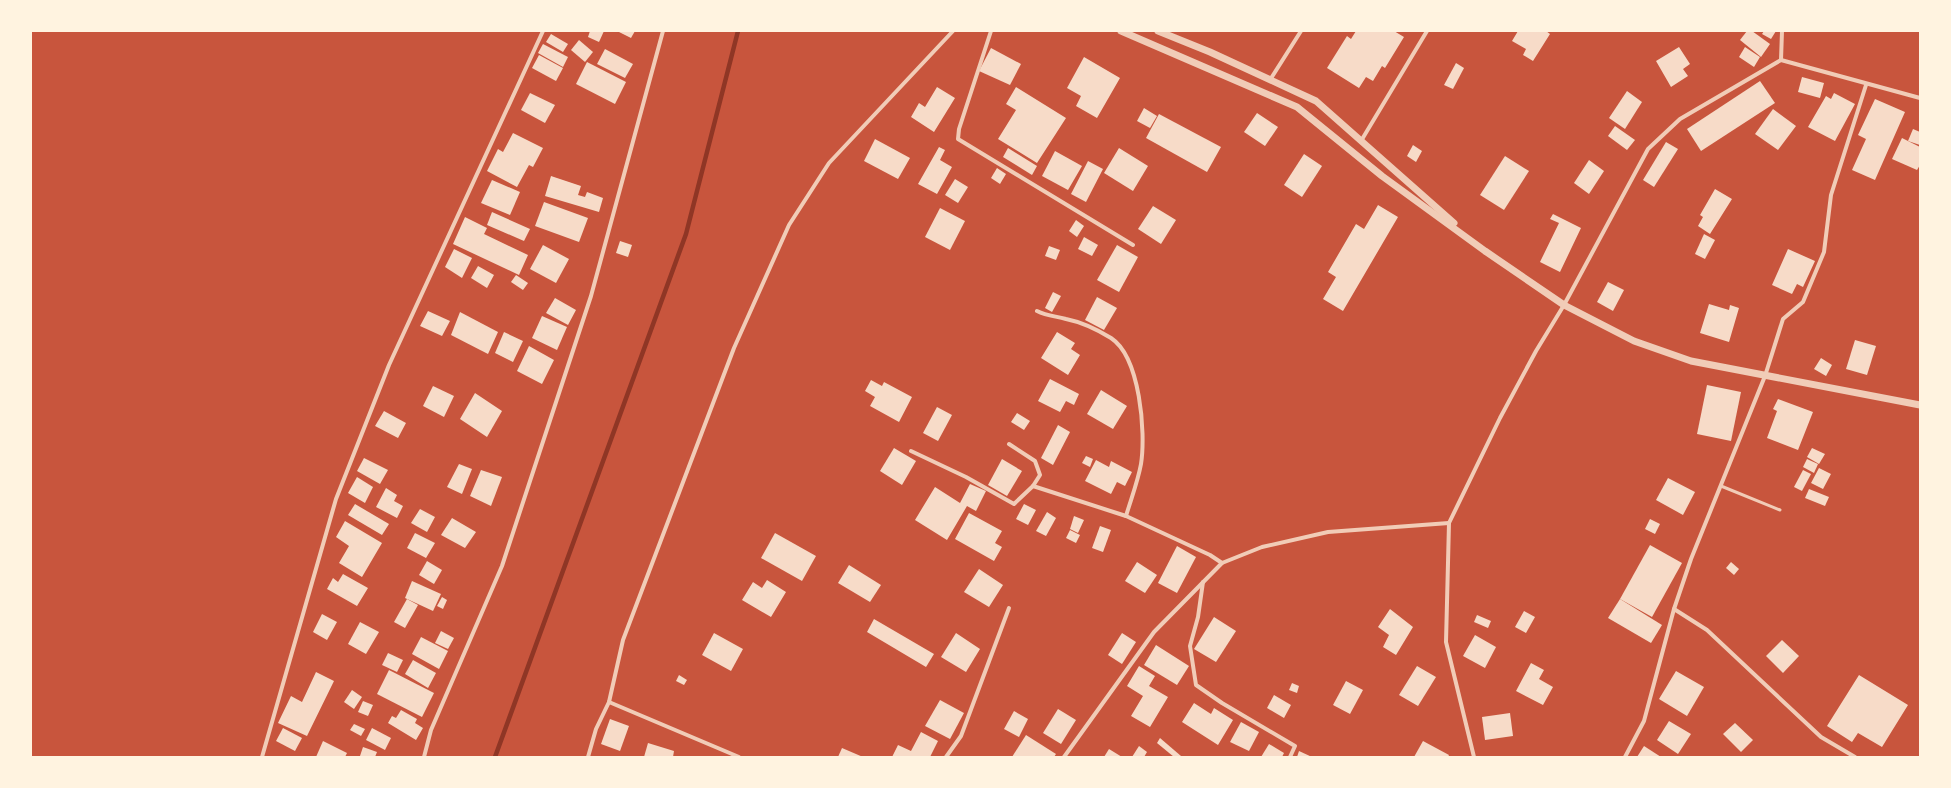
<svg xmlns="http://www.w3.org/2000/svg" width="1951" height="788" font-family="'Archivo Narrow',sans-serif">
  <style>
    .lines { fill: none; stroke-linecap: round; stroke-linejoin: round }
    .stream { stroke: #8f3625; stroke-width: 4.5 }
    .building { fill: #f7dbc8 }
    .service { stroke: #f1ccb7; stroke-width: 3 }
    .minor { stroke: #f1ccb7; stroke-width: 4 }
    .tertiary { stroke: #f1ccb7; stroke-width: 7 }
  </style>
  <rect width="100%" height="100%" fill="#c8553d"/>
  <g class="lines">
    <polyline class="stream" points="495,757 686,234 738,31"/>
  </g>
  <g class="building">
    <polygon points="590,31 604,31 599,42 588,37"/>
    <polygon points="617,31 635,31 631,38"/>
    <polygon points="1356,31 1394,31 1404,37 1385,68 1382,66 1373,81 1366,77 1359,88 1327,68 1347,36 1351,39"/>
    <polygon points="1518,31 1546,31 1550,34 1533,61 1523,55 1526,49 1512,41"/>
    <polygon points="1747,31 1752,31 1770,44 1761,57 1740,40"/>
    <polygon points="1764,31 1776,31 1771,39 1762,34"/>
    <polygon points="551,34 568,44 563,52 546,42"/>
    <polygon points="579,40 593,52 585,62 571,50"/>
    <polygon points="543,44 568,57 563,67 538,53"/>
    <polygon points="1679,47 1690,64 1683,69 1688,76 1671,87 1656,61"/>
    <polygon points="1745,47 1760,57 1754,67 1739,57"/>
    <polygon points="991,48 1021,64 1010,85 979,71"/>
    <polygon points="605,49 633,64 625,78 597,64"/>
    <polygon points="539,55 563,68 556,81 532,68"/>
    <polygon points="1084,57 1120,78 1097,118 1076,106 1081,96 1067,88"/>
    <polygon points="587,62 626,82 615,104 576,84"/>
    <polygon points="1456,63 1464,68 1453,89 1444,85"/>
    <polygon points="1802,77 1824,83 1820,98 1798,92"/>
    <polygon points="1760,81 1775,103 1701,151 1687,129"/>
    <polygon points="937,87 955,98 934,132 911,117 919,103 925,107"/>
    <polygon points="1016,87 1066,118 1037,163 998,139 1016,110 1006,104"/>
    <polygon points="1627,91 1642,102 1625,129 1609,118"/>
    <polygon points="530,93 555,105 545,123 521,110"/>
    <polygon points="1834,93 1855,104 1835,141 1808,127 1826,96 1831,99"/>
    <polygon points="1875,99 1905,112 1875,180 1852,170 1866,139 1858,135"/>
    <polygon points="1144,108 1157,116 1150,128 1137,121"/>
    <polygon points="1773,109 1796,126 1778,150 1755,134"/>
    <polygon points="1257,113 1278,127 1265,146 1244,132"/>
    <polygon points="1159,114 1221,147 1207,172 1146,138"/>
    <polygon points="1615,126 1635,140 1627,150 1608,136"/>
    <polygon points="1913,129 1920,132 1920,145 1908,141"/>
    <polygon points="513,133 543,148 533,167 529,165 517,187 487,171 498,149 503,152"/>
    <polygon points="1902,138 1920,147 1920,165 1917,170 1892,159"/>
    <polygon points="875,139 910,158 898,179 864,161"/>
    <polygon points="1666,142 1678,149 1654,187 1643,180"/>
    <polygon points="1413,145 1422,151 1416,162 1407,156"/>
    <polygon points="939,147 945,150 940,160 952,167 937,194 918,184"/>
    <polygon points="1008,148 1037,166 1032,175 1003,157"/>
    <polygon points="1119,148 1148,166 1133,191 1104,173"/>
    <polygon points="1055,151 1082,166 1068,190 1042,176"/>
    <polygon points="1304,154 1322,166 1302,197 1284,185"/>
    <polygon points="1505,156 1529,171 1504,210 1480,195"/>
    <polygon points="1589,160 1604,171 1589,194 1574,183"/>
    <polygon points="1088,161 1103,169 1086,202 1071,194"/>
    <polygon points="997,168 1006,174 1000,184 991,178"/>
    <polygon points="551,176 581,186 578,195 585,197 587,192 603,198 599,212 545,196"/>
    <polygon points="955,179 968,187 958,203 945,195"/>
    <polygon points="492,180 520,192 510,215 481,203"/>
    <polygon points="1715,189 1732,199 1710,234 1698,226 1703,217 1700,215"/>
    <polygon points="544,202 588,218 579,242 535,226"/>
    <polygon points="1378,205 1398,217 1343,311 1323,299 1336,277 1328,272 1356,224 1364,229"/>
    <polygon points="1153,206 1176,220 1161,244 1138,229"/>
    <polygon points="940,208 965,221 950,250 925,237"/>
    <polygon points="492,212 530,229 524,241 487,225"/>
    <polygon points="1553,214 1581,228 1560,272 1540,262 1559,223 1550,219"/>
    <polygon points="465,217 487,228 484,234 528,255 519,275 453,244"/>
    <polygon points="1076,220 1084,226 1077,237 1069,231"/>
    <polygon points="1704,234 1715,240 1705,259 1695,254"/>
    <polygon points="1084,237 1098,245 1092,256 1078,249"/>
    <polygon points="620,241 632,245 628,257 616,253"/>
    <polygon points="543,245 569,259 556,283 530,269"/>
    <polygon points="1117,245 1138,257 1119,292 1097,280"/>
    <polygon points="1049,246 1060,250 1056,260 1045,256"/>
    <polygon points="454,249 472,258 462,278 445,267"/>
    <polygon points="1788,249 1815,261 1803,287 1797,284 1792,294 1772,285"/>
    <polygon points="478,266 494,275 487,288 471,278"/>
    <polygon points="516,275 528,283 523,290 511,282"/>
    <polygon points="1608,282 1624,290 1613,311 1597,302"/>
    <polygon points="1053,292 1061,296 1052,312 1045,308"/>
    <polygon points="1097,297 1117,308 1104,330 1085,320"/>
    <polygon points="555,298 576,310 568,325 546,313"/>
    <polygon points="1709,304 1729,310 1730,305 1739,308 1729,342 1700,333"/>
    <polygon points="428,311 450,321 442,336 420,326"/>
    <polygon points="460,312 498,332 488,354 451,335"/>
    <polygon points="542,316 567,327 557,350 532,338"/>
    <polygon points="504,332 523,341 513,362 495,353"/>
    <polygon points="1057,332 1075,343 1071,349 1080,355 1068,375 1041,358"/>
    <polygon points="1855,340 1876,346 1867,375 1846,369"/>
    <polygon points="529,346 554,360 542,384 517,371"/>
    <polygon points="1821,358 1832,365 1826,376 1814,369"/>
    <polygon points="1050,379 1079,394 1074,405 1066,401 1060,412 1038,401"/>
    <polygon points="871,380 882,386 884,382 912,397 899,422 870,406 875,397 865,391"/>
    <polygon points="1707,385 1741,392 1731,441 1697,434"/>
    <polygon points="433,386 454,396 444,417 423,406"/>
    <polygon points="1101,390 1127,406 1113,429 1087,414"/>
    <polygon points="475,393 502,411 487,437 460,419"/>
    <polygon points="1778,399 1813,412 1798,450 1767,438 1777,411 1773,409"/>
    <polygon points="937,407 952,415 938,441 923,433"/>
    <polygon points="384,411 406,423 398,438 375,426"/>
    <polygon points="1017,413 1030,421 1024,430 1011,422"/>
    <polygon points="1058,425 1070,432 1053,465 1041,458"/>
    <polygon points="894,448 916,461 902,485 880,471"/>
    <polygon points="1812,448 1825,454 1819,464 1807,457"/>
    <polygon points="1086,456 1093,459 1090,467 1082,463"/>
    <polygon points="364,458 388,470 380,484 357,471"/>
    <polygon points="1002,459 1022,471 1007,496 988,485"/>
    <polygon points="1807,459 1818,464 1814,473 1803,467"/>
    <polygon points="1096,460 1109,467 1111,461 1132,472 1125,486 1117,482 1111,494 1085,481"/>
    <polygon points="459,464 472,469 462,494 447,487"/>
    <polygon points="1819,468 1831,474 1823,489 1811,483"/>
    <polygon points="481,470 502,477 491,506 470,496"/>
    <polygon points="1803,470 1811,474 1802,491 1794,487"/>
    <polygon points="357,477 373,487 365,503 348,493"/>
    <polygon points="1668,478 1695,492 1683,515 1656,500"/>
    <polygon points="970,484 986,491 976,511 967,506 947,540 915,520 935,487 960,503"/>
    <polygon points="386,488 397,495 394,501 403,506 397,518 376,507"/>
    <polygon points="1809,489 1829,497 1825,506 1805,498"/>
    <polygon points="355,504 389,524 382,535 348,515"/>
    <polygon points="1024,504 1036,510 1028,525 1016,519"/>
    <polygon points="420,509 435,517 427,532 411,523"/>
    <polygon points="1047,512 1056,518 1046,536 1036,531"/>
    <polygon points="969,513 1002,531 995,543 1002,547 994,561 955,539"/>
    <polygon points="1074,516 1084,520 1078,533 1070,529"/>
    <polygon points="452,518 476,532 465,548 441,535"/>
    <polygon points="1650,519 1660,524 1655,534 1645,529"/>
    <polygon points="345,521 382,543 362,577 339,563 349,546 336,537"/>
    <polygon points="1100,526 1111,530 1103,552 1092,548"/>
    <polygon points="1070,530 1080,535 1076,543 1066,538"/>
    <polygon points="415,533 435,543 426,558 407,548"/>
    <polygon points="775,533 816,556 802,581 761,558"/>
    <polygon points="1650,545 1682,563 1652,617 1620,599"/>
    <polygon points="1177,546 1196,557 1177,593 1158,583"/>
    <polygon points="427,561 442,570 434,584 419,575"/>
    <polygon points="1137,562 1157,575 1145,593 1125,581"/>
    <polygon points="1731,562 1739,569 1734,575 1726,568"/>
    <polygon points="849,565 881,585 870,602 838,583"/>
    <polygon points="979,569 1003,585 989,607 964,592"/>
    <polygon points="343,574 368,588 357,606 327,589 333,578 338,582"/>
    <polygon points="767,580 786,592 771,617 742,600 753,582 762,588"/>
    <polygon points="412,581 441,594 433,611 405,598"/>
    <polygon points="442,597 447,600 443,609 437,606"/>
    <polygon points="407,599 418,605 405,628 394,622"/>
    <polygon points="1620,599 1662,625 1651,643 1608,618"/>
    <polygon points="1390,609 1413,627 1396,655 1383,647 1389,635 1378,627"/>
    <polygon points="1524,611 1535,617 1526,633 1515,627"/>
    <polygon points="322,614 337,622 327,640 313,632"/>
    <polygon points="1477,615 1491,621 1488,628 1474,622"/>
    <polygon points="1214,617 1236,631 1216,662 1194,649"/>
    <polygon points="874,619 934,654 926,667 867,632"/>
    <polygon points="360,622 379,632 366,654 348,644"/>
    <polygon points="441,631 454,638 448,649 435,643"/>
    <polygon points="714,633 743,649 731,671 702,655"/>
    <polygon points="956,633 980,649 966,672 941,657"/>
    <polygon points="1122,633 1136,642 1122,664 1108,655"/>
    <polygon points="1475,635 1496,647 1485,668 1463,656"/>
    <polygon points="421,637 448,651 439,669 412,654"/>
    <polygon points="1782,640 1799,656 1783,673 1766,656"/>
    <polygon points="1156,645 1189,666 1177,685 1144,665"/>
    <polygon points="388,653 403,660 397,672 382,665"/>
    <polygon points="413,660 436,673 428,688 405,674"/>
    <polygon points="1531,663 1544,670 1539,679 1553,687 1543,705 1516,691"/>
    <polygon points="1139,666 1155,676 1149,686 1168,697 1150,727 1131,716 1143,696 1127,686"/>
    <polygon points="1417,666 1436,677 1418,706 1399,695"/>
    <polygon points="389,670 434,693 422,717 377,694"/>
    <polygon points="1676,671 1704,687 1687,716 1659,699"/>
    <polygon points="316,672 334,681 307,736 278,723 291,696 302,702"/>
    <polygon points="679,675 687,680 684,685 676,681"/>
    <polygon points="1859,675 1908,705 1882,747 1858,733 1852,742 1827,726"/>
    <polygon points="1346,681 1363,690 1350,714 1333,705"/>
    <polygon points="1292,683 1299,686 1297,693 1289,690"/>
    <polygon points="352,690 362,697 354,709 344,702"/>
    <polygon points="1274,695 1291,705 1284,718 1267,708"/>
    <polygon points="940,700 964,713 950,739 925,726"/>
    <polygon points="363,701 373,705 368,716 358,712"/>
    <polygon points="1194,703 1211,714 1214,708 1233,720 1218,745 1182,722"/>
    <polygon points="1058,709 1076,720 1061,744 1043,733"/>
    <polygon points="401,710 417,719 415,723 423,728 416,740 388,723 392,716 396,718"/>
    <polygon points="1014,711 1028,719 1019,737 1004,729"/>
    <polygon points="1510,713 1513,736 1485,740 1482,717"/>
    <polygon points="610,719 629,726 620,751 601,744"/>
    <polygon points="1669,721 1691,734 1678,754 1657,740"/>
    <polygon points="1241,722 1259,732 1249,751 1230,742"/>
    <polygon points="1735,723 1753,740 1741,752 1723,734"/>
    <polygon points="354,724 365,729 361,736 350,730"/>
    <polygon points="283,728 302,738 295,751 276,741"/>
    <polygon points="372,728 391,738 385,750 366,740"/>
    <polygon points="921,732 938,741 930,757 892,757 898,745 911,751"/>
    <polygon points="1026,735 1056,754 1054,757 1012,757"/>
    <polygon points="1160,738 1181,756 1174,757 1157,743"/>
    <polygon points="323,741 347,753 345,757 316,757"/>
    <polygon points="1423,741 1449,755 1448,757 1414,757"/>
    <polygon points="648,743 674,751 673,757 644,757"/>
    <polygon points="1269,744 1284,753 1282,757 1261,757"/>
    <polygon points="1139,746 1147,752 1144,757 1132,757"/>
    <polygon points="1644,746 1661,757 1637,757"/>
    <polygon points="363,747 377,752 375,757 360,756"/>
    <polygon points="842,748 863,757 838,757"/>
    <polygon points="1109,749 1122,757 1104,757"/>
    <polygon points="1299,751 1312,757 1297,757"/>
  </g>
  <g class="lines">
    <polyline class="service" points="1721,486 1780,510"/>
    <g class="minor">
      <polyline points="991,31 959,129 958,139 1133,245"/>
      <polyline points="1781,60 1782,31"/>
      <polyline points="1270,80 1301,31"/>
      <polyline points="1361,141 1427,31"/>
      <path d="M1037,311C1047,316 1055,316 1066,319C1081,322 1098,330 1111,338C1140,357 1146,432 1141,464C1138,481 1131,499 1126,516"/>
      <polyline points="911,451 966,477 1014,504 1033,486 1040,475 1035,461 1009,444"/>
      <polyline points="1033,486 1126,516 1210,555 1222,563"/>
      <polyline points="1203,582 1198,617 1190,646 1196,685 1222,703 1295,746 1290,757"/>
      <polyline points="1674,609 1707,630 1821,737 1855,757"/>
      <polyline points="609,702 739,757"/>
      <polyline points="262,757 336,499 389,365 543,31"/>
      <polyline points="424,757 431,730 502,566 591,296 663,31"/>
      <polyline points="588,757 596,729 609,702 623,640 734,348 789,225 829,163 953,31"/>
      <polyline points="946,757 961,736 1009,608"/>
      <polyline points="1064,757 1154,632 1222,563 1262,547 1328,532 1449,523"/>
      <polyline points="1474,757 1446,642 1449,523 1500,418 1536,351 1564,305 1648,149 1680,119 1781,60 1920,98"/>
      <polyline points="1625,757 1644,721 1674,609 1691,559 1765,376 1783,319 1803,302 1824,252 1831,195 1866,85"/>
    </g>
    <g class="tertiary">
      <polyline points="1121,31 1297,107 1382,176 1485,251 1564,305 1634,341 1691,361 1920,405"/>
      <polyline points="1158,31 1210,52 1316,101 1454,223"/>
    </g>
  </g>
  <rect width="1951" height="788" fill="none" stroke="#fff3e0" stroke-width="64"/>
</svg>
